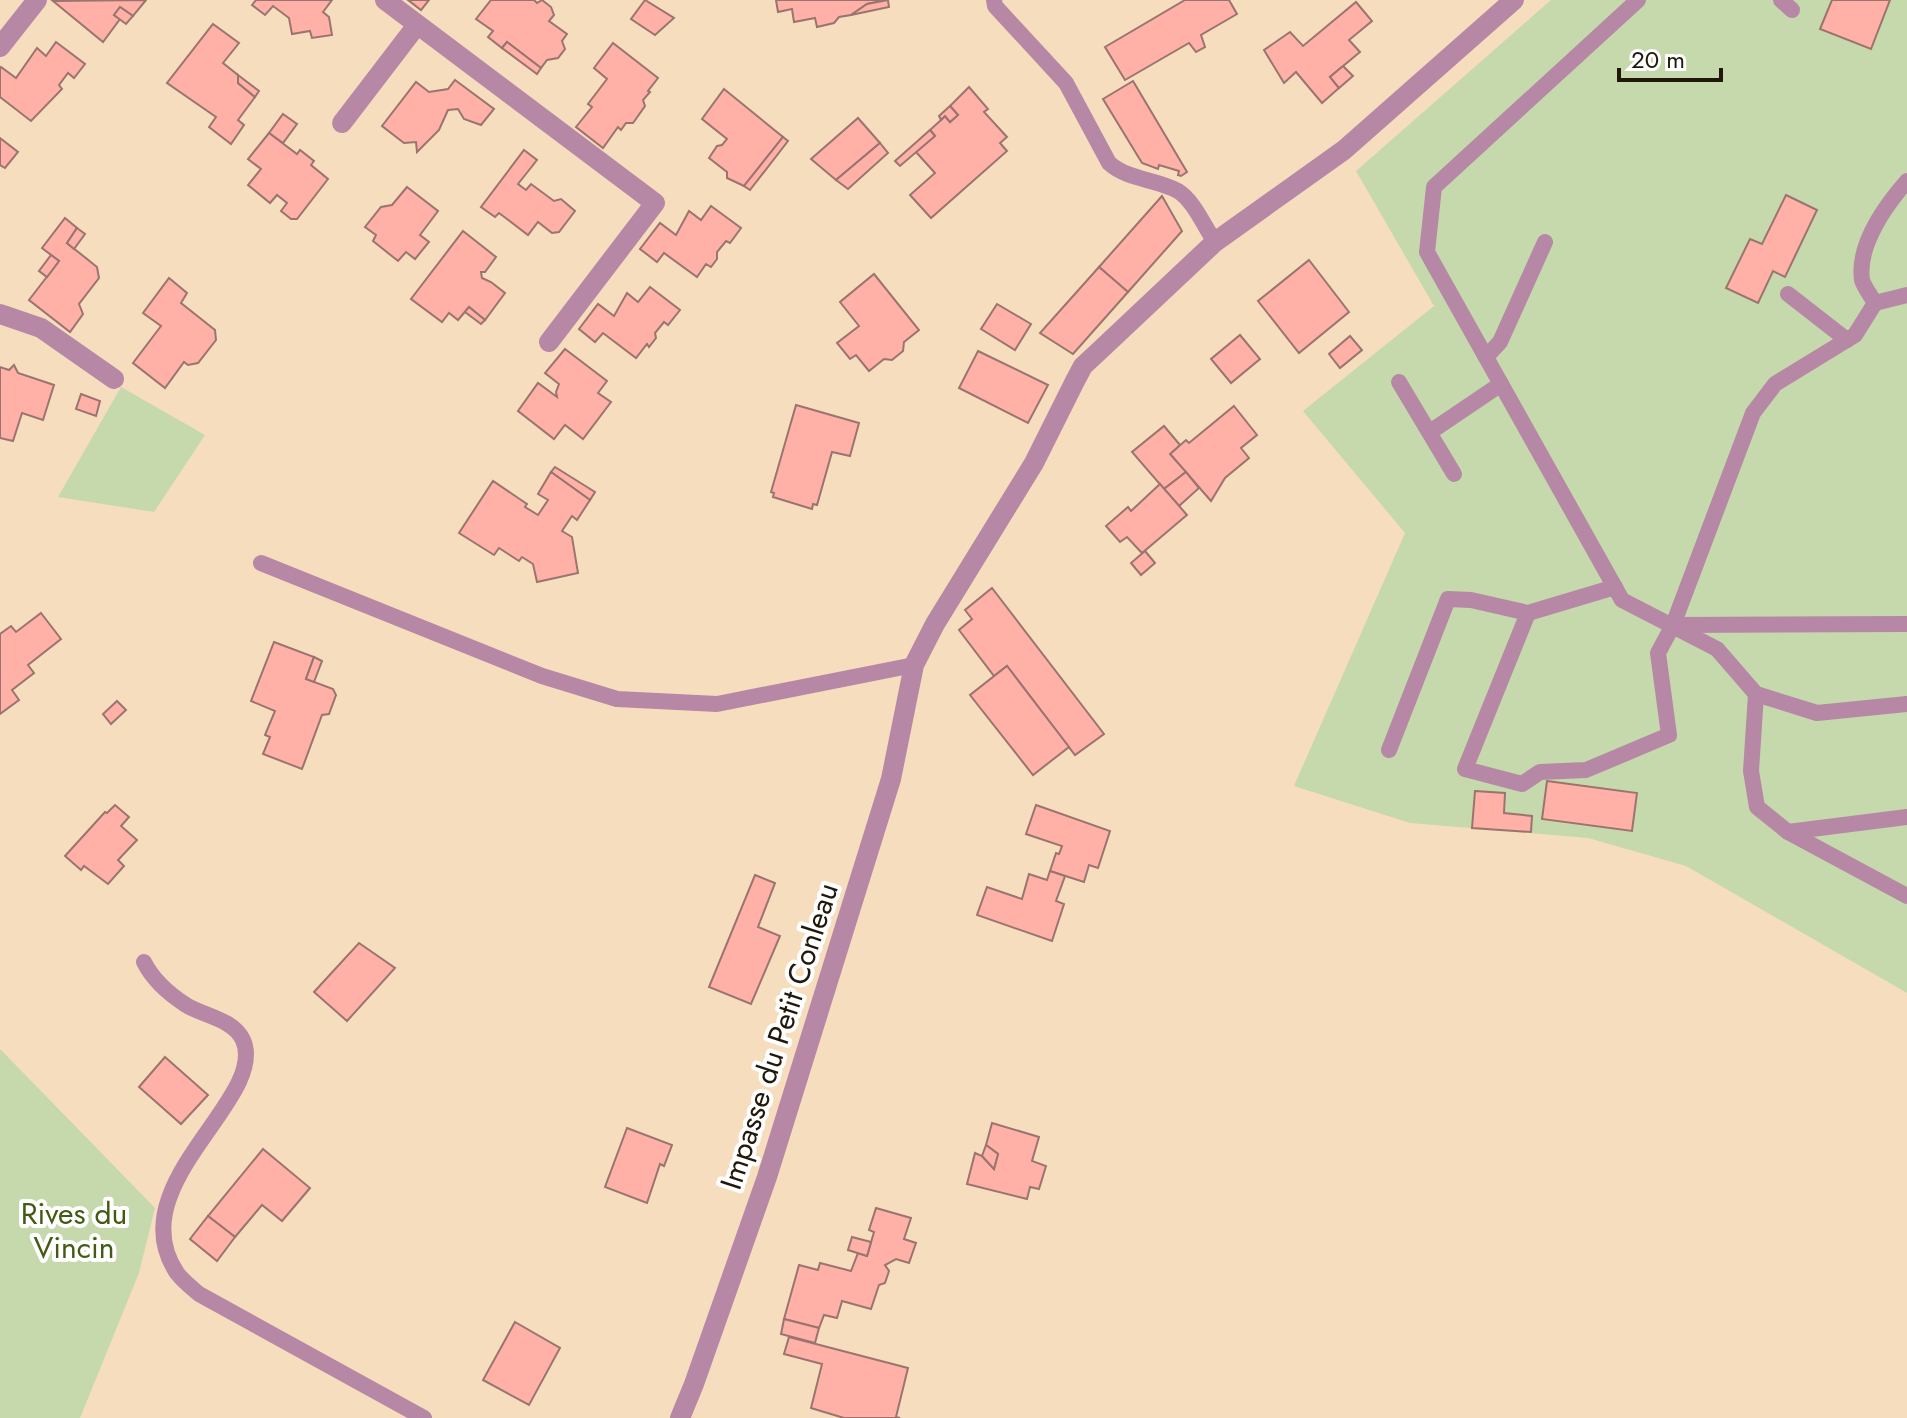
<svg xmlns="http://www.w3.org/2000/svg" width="1907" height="1418" font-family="Jost,sans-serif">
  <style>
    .green { fill: #c6d9ac }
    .building { fill: #ffb1a8; stroke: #9b746f; stroke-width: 2 }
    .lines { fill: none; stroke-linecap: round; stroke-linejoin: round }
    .service { stroke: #b688a6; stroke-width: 16 }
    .minor { stroke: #b688a6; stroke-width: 20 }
    .labels { text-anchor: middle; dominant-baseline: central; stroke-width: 8; stroke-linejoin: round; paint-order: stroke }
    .street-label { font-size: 30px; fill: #21180c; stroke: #fff }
    .park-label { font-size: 30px; fill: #435a13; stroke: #fff }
  </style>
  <rect width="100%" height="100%" fill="#f6ddbd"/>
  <g class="green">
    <polygon points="1551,0 1907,0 1907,993 1686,866 1588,838 1410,823 1294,786 1405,533 1303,411 1434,306 1356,171"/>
    <polygon points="121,387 205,435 154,512 58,497"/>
    <polygon points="0,1049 155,1208 139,1273 80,1418 0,1418"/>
  </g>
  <g class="building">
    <polygon points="146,0 133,16 120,7 114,15 120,19 103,42 53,1"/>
    <polygon points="256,0 332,0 323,12 329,17 332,35 312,38 310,31 292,34 289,18 273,6 265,15 252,5"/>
    <polygon points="408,0 429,0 421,10"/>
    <polygon points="491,0 534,0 537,3 542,0 551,7 554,15 549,21 567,34 562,41 565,49 558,58 547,60 541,68 507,42 502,48 488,37 493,31 476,19"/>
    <polygon points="645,0 674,18 655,35 631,19"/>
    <polygon points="776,0 887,0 867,4 851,15 839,17 834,23 817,27 815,18 794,22 792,9 778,12"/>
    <polygon points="888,0 889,7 851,15 867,4"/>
    <polygon points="1185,0 1229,0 1237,14 1201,35 1205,47 1196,52 1189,43 1125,80 1105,47"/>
    <polygon points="1832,0 1890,0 1871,49 1820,29"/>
    <polygon points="1356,2 1372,21 1349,40 1360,52 1330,77 1339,88 1322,103 1296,72 1284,83 1264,50 1290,32 1303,46"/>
    <polygon points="120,7 133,16 126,24 114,15"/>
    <polygon points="213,24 239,43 223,63 238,75 238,83 255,97 238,120 244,125 231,144 209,127 216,117 167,83"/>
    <polygon points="56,42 85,64 74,78 68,73 59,85 62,89 31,121 0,97 0,69 1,67 16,78 37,48 46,56"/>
    <polygon points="507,42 541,68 537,74 502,48"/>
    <polygon points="613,43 658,78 648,91 650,92 643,100 645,106 633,123 626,123 621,130 618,127 603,148 576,127 592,107 588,104 607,79 594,68"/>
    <polygon points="1343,66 1353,76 1339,88 1330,77"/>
    <polygon points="238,75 259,91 255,97 238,83"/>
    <polygon points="455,80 494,109 481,125 464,119 458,109 448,110 439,130 417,152 416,142 404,143 382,126 416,82 429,92 448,89"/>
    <polygon points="1133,81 1187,172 1181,176 1178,175 1179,171 1159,165 1158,169 1142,163 1103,99"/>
    <polygon points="969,87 988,109 984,112 1007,137 1000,143 1007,151 931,218 910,195 935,173 916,152 935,136 930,130 941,120 945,116 950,122 958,115 950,106"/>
    <polygon points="724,89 783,137 744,186 727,178 727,172 709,158 717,146 722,145 727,139 702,119"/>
    <polygon points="950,106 958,115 950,122 945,116 941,120 939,116"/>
    <polygon points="283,114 297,124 283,143 269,133"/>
    <polygon points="858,118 880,143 836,180 811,159"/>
    <polygon points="930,130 935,136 900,166 895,161"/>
    <polygon points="269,133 297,154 300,150 314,161 311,165 328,179 297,219 291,219 281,211 287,203 277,195 270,203 248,185 261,169 248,159"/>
    <polygon points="783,137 788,141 750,190 744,186"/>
    <polygon points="0,138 18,152 5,168 0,165"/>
    <polygon points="880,143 888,153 848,189 836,180"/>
    <polygon points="524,150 537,160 518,184 526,190 531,184 554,201 561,199 575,211 559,232 552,233 538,222 528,235 499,213 495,217 481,207"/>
    <polygon points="407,187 438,211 420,235 429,242 415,259 406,252 398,261 373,241 376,235 365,227 381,207 392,205"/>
    <polygon points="1786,195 1817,210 1785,277 1773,271 1758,303 1726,288 1750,239 1762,244"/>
    <polygon points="1162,196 1182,231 1128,292 1099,267"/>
    <polygon points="711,206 741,228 730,243 726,241 717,252 717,259 711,267 706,264 697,277 664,253 657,262 640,249 660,223 676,235 689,211 701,220"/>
    <polygon points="65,218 77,228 67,243 97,267 99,278 79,304 83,314 70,332 29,300 59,261 42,248"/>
    <polygon points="77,228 85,234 74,249 67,243"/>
    <polygon points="463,231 496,257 485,272 481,272 482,278 491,282 505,293 485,320 469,307 458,320 449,313 442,322 411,299"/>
    <polygon points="51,255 59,261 47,277 39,271"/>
    <polygon points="1309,260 1349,312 1299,353 1258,301"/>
    <polygon points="1099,267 1128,292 1073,354 1040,333"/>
    <polygon points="874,274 919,330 904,342 903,351 892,360 884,359 869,371 856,355 850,359 837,343 859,326 840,302"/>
    <polygon points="169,278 187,293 181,303 215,330 216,340 198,363 188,365 184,362 165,388 133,363 161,326 143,313"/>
    <polygon points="650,287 680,310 668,325 664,322 655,333 656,338 649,347 647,344 636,358 603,333 595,342 579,329 598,304 614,316 627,293 638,302"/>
    <polygon points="997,304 1031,324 1015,350 981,329"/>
    <polygon points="469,307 485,320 481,324 465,312"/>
    <polygon points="1240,335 1260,359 1231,383 1211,359"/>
    <polygon points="1350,336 1362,350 1340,368 1329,354"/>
    <polygon points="565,349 607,381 598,393 611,402 583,439 565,425 554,439 518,411 538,383 557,397 556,392 559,384 545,373"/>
    <polygon points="978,351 1048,385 1028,423 959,388"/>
    <polygon points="14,365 18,373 54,385 43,420 22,413 13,441 0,438 0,367 9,370"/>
    <polygon points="81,394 100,401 96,416 76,409"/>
    <polygon points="796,405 859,423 850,456 832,452 817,505 813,504 812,509 773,497 774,493 771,492"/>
    <polygon points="1234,406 1257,435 1241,448 1249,458 1225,478 1211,501 1170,454 1186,440 1189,443"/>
    <polygon points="1164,426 1180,445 1170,454 1186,472 1164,489 1132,452"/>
    <polygon points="555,467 595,492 590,500 551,472"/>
    <polygon points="551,472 590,500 577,520 572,516 562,531 572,537 578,573 537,582 533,564 522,557 519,561 499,548 494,555 459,533 493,481 527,504 525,507 538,515 548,500 538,494"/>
    <polygon points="1186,472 1199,488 1179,506 1164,489"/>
    <polygon points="1160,484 1187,515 1142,553 1127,537 1120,542 1106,526 1128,507 1131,511"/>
    <polygon points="1145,551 1155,563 1141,575 1131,563"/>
    <polygon points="992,588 1104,734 1075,755 1007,666 994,676 959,630 972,619 965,610"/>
    <polygon points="41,613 61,639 28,665 34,673 12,690 19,700 0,714 0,634 11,626 16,632"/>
    <polygon points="274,642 314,657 306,679 333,689 336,695 329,714 322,715 302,769 263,754 270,737 265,735 275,711 251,701"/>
    <polygon points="314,657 322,661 314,682 306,679"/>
    <polygon points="1007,666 1069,747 1033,775 970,695"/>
    <polygon points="117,701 126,710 111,724 103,714"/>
    <polygon points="1547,781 1637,793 1632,831 1542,819"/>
    <polygon points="1475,791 1505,793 1504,813 1532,816 1531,832 1472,828"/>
    <polygon points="115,805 129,817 121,826 137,840 118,860 124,866 108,884 84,866 81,870 65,856 105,812 107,813"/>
    <polygon points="1036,805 1110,831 1098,868 1089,865 1084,882 1050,871 1056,853 1059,854 1062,846 1026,834"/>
    <polygon points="1050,871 1065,876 1056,901 1064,904 1052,941 977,915 987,887 1022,899 1029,874 1047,880"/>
    <polygon points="755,875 775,883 758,927 780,936 751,1004 709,987"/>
    <polygon points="359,943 395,968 347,1021 314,992"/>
    <polygon points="165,1057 208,1095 181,1124 139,1087"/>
    <polygon points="992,1123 1039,1137 1032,1161 1046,1166 1039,1189 1030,1187 1027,1199 967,1184 975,1153 982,1156 994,1169 998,1154 986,1145"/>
    <polygon points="627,1128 672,1145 664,1166 660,1164 647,1203 605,1187"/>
    <polygon points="986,1145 998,1154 994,1169 982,1156"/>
    <polygon points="263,1149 310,1188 282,1221 262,1205 235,1237 208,1216"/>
    <polygon points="876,1208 911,1218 904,1239 916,1243 909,1263 896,1259 885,1265 889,1271 885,1283 879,1285 871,1309 842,1301 837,1318 824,1315 819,1328 784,1319 799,1265 818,1270 820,1263 851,1271 858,1253 867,1256 874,1232 869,1230"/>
    <polygon points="208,1216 235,1237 217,1261 190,1239"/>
    <polygon points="852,1237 871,1242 867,1256 848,1250"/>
    <polygon points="784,1319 819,1328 815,1343 781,1334"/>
    <polygon points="515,1322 560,1348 529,1405 483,1380"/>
    <polygon points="789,1337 908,1368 896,1417 900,1418 844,1418 811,1408 822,1364 784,1354"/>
  </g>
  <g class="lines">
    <g class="service">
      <path d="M994,0L995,6L1066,83L1109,163C1128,180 1156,179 1178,191C1194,201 1204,226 1215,242"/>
      <polyline points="1638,0 1434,187 1427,252 1622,600 1717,649 1756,694 1817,713 1907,704"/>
      <polyline points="1781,0 1792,10"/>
      <polyline points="1788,294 1847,340"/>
      <path d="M1875,303C1871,296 1864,287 1862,280C1857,245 1886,205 1907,181"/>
      <polyline points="1486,357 1500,342 1545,242"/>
      <polyline points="1399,382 1454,474"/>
      <polyline points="1430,432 1501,384"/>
      <polyline points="261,563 542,676 617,699 717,704 914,665"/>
      <polyline points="1528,613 1465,769 1522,784 1540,772 1586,770 1669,735 1658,653 1673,625 1753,413 1775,384 1855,335 1875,303 1907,295"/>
      <polyline points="1674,625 1907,624"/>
      <polyline points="1756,694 1751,771 1757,807 1788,832 1907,896"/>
      <polyline points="1389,750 1448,599 1471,600 1528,613 1615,587"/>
      <polyline points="1788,832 1907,817"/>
      <path d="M144,962C153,980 169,994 186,1005C204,1016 233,1019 243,1040C269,1099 118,1185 177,1273C183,1281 192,1288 199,1294L424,1418"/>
    </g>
    <g class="minor">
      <polyline points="385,0 655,203 549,342"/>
      <polyline points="0,47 37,0"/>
      <polyline points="342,123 417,25"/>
      <polyline points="0,314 41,328 114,379"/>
      <polyline points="680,1418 694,1384 767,1177 891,779 914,665 935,624 1034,463 1075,381 1083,366 1096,354 1215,242 1344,150 1514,0"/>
    </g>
  </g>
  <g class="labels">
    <g class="street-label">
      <text transform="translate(779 1036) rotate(-72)">Impasse du Petit Conleau</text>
    </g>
    <g class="park-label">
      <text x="74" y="1213">Rives du<tspan x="74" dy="34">Vincin</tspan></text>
    </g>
  </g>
  <path d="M1619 68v12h102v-12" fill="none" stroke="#21180c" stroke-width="4"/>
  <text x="1631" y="68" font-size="24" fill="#21180c" stroke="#ffffff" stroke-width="6" paint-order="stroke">20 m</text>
</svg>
